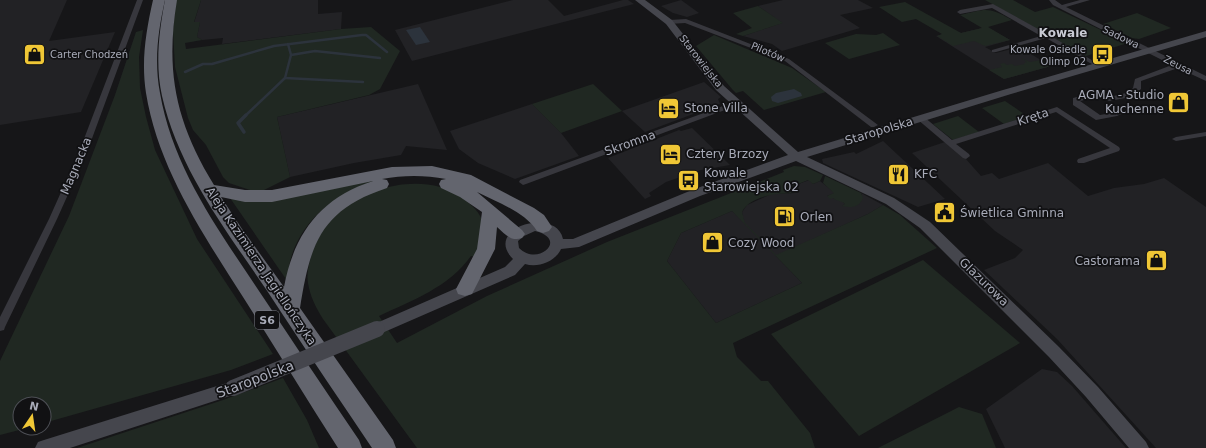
<svg xmlns="http://www.w3.org/2000/svg" width="1206" height="448" font-family="'DejaVu Sans',sans-serif">
  <style>
    .built { fill: #222225 }
    .green { fill: #202822; fill-rule: evenodd }
    .water { fill: #2c333c }
    .lines { fill: none; stroke-linecap: round; stroke-linejoin: round }
    .stream-far1 { stroke: #2c333c; stroke-width: 2.5 }
    .stream { stroke: #2c333c; stroke-width: 3.5 }
    .street { fill: #37373d; fill-rule: evenodd }
    .secondary { fill: #45464d; fill-rule: evenodd }
    .highway { fill: #63656e; fill-rule: evenodd }
    .secondary-bridge { stroke: #45464d; stroke-width: 16 }
    .labels { text-anchor: middle; dominant-baseline: central; stroke-width: 3.5; stroke-linejoin: round; paint-order: stroke }
    .far-street-label { font-size: 10px; fill: #a8abb8; stroke: #111113 }
    .far-poi-label { font-size: 10px; fill: #a8abb8; stroke: #111113; text-anchor: end }
    .shield { fill: #111113; stroke: #7b7d86; stroke-width: 1 }
    .shield-label { font-size: 11px; font-weight: bold; fill: #a8abb8 }
    .far-quarter-label { font-size: 12px; font-weight: bold; fill: #c9cbd4; stroke: #111113 }
    .poi-label { font-size: 12px; fill: #a8abb8; stroke: #111113; text-anchor: start }
    .street-label { font-size: 12px; fill: #a8abb8; stroke: #111113 }
    .near-street-label { font-size: 14px; fill: #a8abb8; stroke: #111113 }
  </style>
  <rect width="100%" height="100%" fill="#161618"/>
  <g class="built">
    <polygon points="0,0 67,0 49,41 115,32 81,112 0,125"/>
    <polygon points="201,0 318,0 318,14 342,12 341,29 222,44 223,38 202,40 197,37 200,22 194,23"/>
    <polygon points="513,0 548,0 564,16 623,0 628,0 634,4 412,61 395,30"/>
    <polygon points="681,0 699,13 687,17 673,13 661,6"/>
    <polygon points="783,0 858,0 873,8 840,15 860,28 782,51 772,44 743,36 782,23 758,6"/>
    <polygon points="987,27 1010,40 985,47 996,53 1019,47 1051,66 1004,79 936,36 956,31 961,33"/>
    <polygon points="704,82 721,97 718,99 720,104 645,132 622,111"/>
    <polygon points="418,84 447,150 406,146 401,155 354,163 290,177 277,117"/>
    <polygon points="532,104 561,133 579,156 515,179 478,163 459,149 450,131"/>
    <polygon points="692,128 730,165 701,170 666,182 649,193 651,196 645,199 608,158 679,130 681,131"/>
    <polygon points="883,141 945,199 918,207 823,163 822,159 854,152 856,154"/>
    <polygon points="945,142 965,158 981,176 992,173 999,179 1048,163 1088,196 1114,188 1144,184 1164,178 1206,207 1206,448 1156,448 1057,339 984,270 1015,258 1023,250 995,231 912,153"/>
    <polygon points="809,180 813,184 820,181 835,193 827,196 842,201 845,204 842,206 862,195 861,193 883,205 868,214 776,256 802,283 716,323 667,261 681,233 732,211 744,222 742,212 747,205 771,194 796,193 791,187"/>
    <polygon points="1042,369 1057,372 1072,386 1126,448 1005,448 986,409"/>
  </g>
  <g class="green">
    <polygon points="176,0 201,0 194,22 200,22 197,37 202,40 185,43 186,49 341,29 371,27 400,51 380,89 369,95 277,117 290,177 262,191 250,190 229,183 223,177 206,145 193,130 188,118 175,67 173,31"/>
    <polygon points="985,0 1013,0 1035,12 1053,7 1128,43 1086,56"/>
    <path d="M905,2L961,33L982,28L960,15C987,9 987,6 1012,20L988,27L1010,40L985,46L974,41L953,46L937,36L942,34L916,19L902,22L879,7Z"/>
    <polygon points="758,6 783,23 743,36 736,34 752,28 733,13"/>
    <polygon points="1137,13 1171,28 1139,39 1132,38 1103,24"/>
    <polygon points="143,30 139,57 140,88 146,117 155,150 197,239 273,354 231,370 44,423 44,404 20,404 20,428 27,428 0,435 0,361 69,216 115,95 136,32"/>
    <polygon points="883,33 900,45 849,59 825,43 856,34 876,35"/>
    <polygon points="714,35 792,68 826,92 764,110 743,91 736,93 732,89 696,46"/>
    <polygon points="1021,58 1030,62 1041,60 1051,66 1004,79 989,70 1002,67 1000,64 1004,63 1007,65 1012,64 1015,66 1025,64 1024,63 1027,62"/>
    <polygon points="593,84 622,111 561,133 532,104"/>
    <polygon points="1005,101 1027,116 1004,124 982,108"/>
    <polygon points="958,116 979,132 953,140 933,124"/>
    <path d="M794,166L805,167L823,175L820,181L813,184L808,180L791,187L797,193C780,193 750,195 742,212L745,223L776,255L868,214L883,205L900,215L937,248L733,343L737,357L761,381H768L810,433L815,448H417L323,319C316,308 310,296 308,283C306,271 310,261 313,250C318,237 328,219 340,210C373,185 426,172 463,198C469,203 478,210 481,218C484,231 480,245 475,257L471,256C449,287 413,300 379,316L397,343L487,296L607,242L784,172L783,170ZM732,211L802,283L716,323L667,261L681,233Z"/>
    <path d="M825,176L861,193L863,198C859,208 851,208 842,206L845,204C841,200 837,202 833,198L830,199L827,196L834,193L823,183Z"/>
    <path d="M378,180C338,193 302,217 290,261C289,267 289,275 288,282L228,195Z"/>
    <polygon points="923,260 1020,343 859,436 771,334"/>
    <polygon points="283,378 307,420 319,448 77,448 223,400"/>
    <polygon points="959,407 982,414 996,448 878,448"/>
  </g>
  <g class="water">
    <polygon points="420,27 430,42 416,45 406,30"/>
    <polygon points="794,89 801,93 802,96 778,103 772,101 771,97 776,93"/>
  </g>
  <g class="lines">
    <g class="stream-far1">
      <polyline points="291,55 315,51 380,58"/>
      <polyline points="185,72 203,64 212,64 274,46 362,35 366,35 387,52"/>
      <polyline points="285,78 363,82"/>
      <polyline points="245,116 285,78 291,55 288,44"/>
    </g>
    <polyline class="stream" points="244,132 238,123 246,115"/>
    <g class="street">
      <polygon points="137,0 143,0 87,152 57,219 5,327 4,330 0,331 0,317 49,219 79,152"/>
      <polygon points="1049,0 1055,0 1062,5 1080,0 1090,0 1066,7 1206,76 1206,81 1178,68 1141,81 1141,89 1131,97 1109,101 1097,97 1080,101 1100,115 1117,112 1121,114 1117,116 1096,120 1073,105 1073,98 1093,93 1101,93 1110,97 1126,93 1133,88 1135,79 1172,65 1053,5"/>
      <polygon points="993,4 1049,35 1102,66 1099,68 1097,67 1046,38 996,52 992,52 992,50 1041,36 992,8 960,14 957,12 960,10"/>
      <polygon points="686,19 789,59 878,125 874,127 871,127 785,61 685,23 669,24 666,22 669,20"/>
      <polygon points="734,102 740,102 741,104 526,184 523,185 519,182 520,180"/>
      <polygon points="1057,107 1119,147 1120,149 1119,151 1084,163 1078,163 1077,161 1078,159 1110,148 1056,112 956,144 969,154 970,156 966,159 963,158 917,119 921,117 924,117 952,140"/>
      <polygon points="1206,132 1206,136 1176,141 1172,139 1176,137"/>
    </g>
    <g class="secondary">
      <path d="M635,0H645L672,20L724,86L798,152L1003,90L1206,31V37L1011,94L807,157L894,198L930,222L1059,347L1098,387L1146,442L1149,448H1129L1086,397L1049,357L920,228L886,204L796,161L700,196L579,247L561,249C555,262 538,268 525,264L515,275L382,333L377,335L372,333L369,329L372,325L505,267L513,259C482,228 556,206 563,239H573L692,190L788,155L716,90L666,24ZM535,231C569,239 538,267 519,248L518,241L524,236Z"/>
      <polygon points="233,381 239,383 241,388 239,393 70,448 35,448 38,442 44,440"/>
    </g>
    <g class="highway">
      <path d="M153,0H165C158,31 154,61 160,93C173,169 220,232 261,294C294,343 326,392 359,440L362,448H338C306,398 275,347 243,297C203,234 158,168 146,93C141,61 146,31 153,0Z"/>
      <path d="M165,0H177C165,72 176,123 214,185L245,190H272L392,167L432,166L471,175L534,208L544,215L552,227L549,231L543,233L537,231C525,212 497,202 477,192L522,230L525,234L522,238C511,242 505,234 497,227L495,249L472,294L465,296L458,294L456,289L477,249L482,212L460,197L441,188L439,184L441,180L446,179C425,175 403,175 382,179L387,180L389,184L387,188C320,210 310,245 300,308L393,440L396,448H372C342,403 311,358 281,312C237,243 181,179 162,96C155,65 159,31 165,0ZM373,181C320,198 294,234 284,287L242,229L221,197L245,202H272Z"/>
    </g>
    <polyline class="secondary-bridge" points="233,388 377,329"/>
  </g>
  <defs>
    <symbol id="shop-square" viewBox="-11 -11 22 22"><rect x="-9" y="-9" width="18" height="18" rx="4" fill="#f0c736" stroke="#111113"/><path d="M-5-2.5h2.3a2.7 3.5 0 0 1 5.4 0H5L5.5 6h-11ZM-1.5-2.5h3a1.5 2.3 0 0 0-3 0Z" fill="#111"/></symbol>
    <symbol id="bus-square" viewBox="-11 -11 22 22"><rect x="-9" y="-9" width="18" height="18" rx="4" fill="#f0c736" stroke="#111113"/><path d="M-5-6H5V4H4V6H2V4H-2V6H-4V4H-5ZM-3.5-4V0h7V-4ZM-3.5 1.2v1.5H-2V1.2ZM2 1.2v1.5H3.5V1.2Z" fill="#111"/></symbol>
    <symbol id="hotel-square" viewBox="-11 -11 22 22"><rect x="-9" y="-9" width="18" height="18" rx="4" fill="#f0c736" stroke="#111113"/><path d="M-6-4.5h1.5V1H6V5H4.5V3h-9V5H-6ZM-4 0a1.8 1.8 0 1 1 3.6 0ZM.5 0V-2.5h3Q6-2.5 6 0Z" fill="#111"/></symbol>
    <symbol id="restaurant-square" viewBox="-11 -11 22 22"><rect x="-9" y="-9" width="18" height="18" rx="4" fill="#f0c736" stroke="#111113"/><path d="M-5-6h1v4h1v-4h1v4h1v-4h1v5L-1.5 .5V6h-2V.5L-5-1ZM5-6V6H3V1.5H1.5Q1.5-4 5-6Z" fill="#111"/></symbol>
    <symbol id="civic-square" viewBox="-11 -11 22 22"><rect x="-9" y="-9" width="18" height="18" rx="4" fill="#f0c736" stroke="#111113"/><path d="M-.6-6.5H3V-4.5H.6V-3L4-1V1h2V6H-6V1h2V-1L-.6-3ZM-1.2 2.5V6h2.4V2.5Z" fill="#111"/></symbol>
    <symbol id="fuel-square" viewBox="-11 -11 22 22"><rect x="-9" y="-9" width="18" height="18" rx="4" fill="#f0c736" stroke="#111113"/><path d="M-5.5-6h7V0h2V4h1.3V-2.5L3-4.5l.8-.8L6-3V5H2.5V1h-1V6h-7ZM-4.2-4.7v3.2H.2V-4.7Z" fill="#111"/></symbol>
  </defs>
  <g fill-rule="evenodd">
    <use href="#shop-square" x="22" y="42" width="25" height="25"/>
    <use href="#bus-square" x="1090" y="42" width="25" height="25"/>
    <use href="#shop-square" x="1166" y="90" width="25" height="25"/>
    <use href="#hotel-square" x="656" y="96" width="25" height="25"/>
    <use href="#hotel-square" x="658" y="142" width="25" height="25"/>
    <use href="#restaurant-square" x="886" y="162" width="25" height="25"/>
    <use href="#bus-square" x="676" y="168" width="25" height="25"/>
    <use href="#civic-square" x="932" y="200" width="25" height="25"/>
    <use href="#fuel-square" x="772" y="204" width="25" height="25"/>
    <use href="#shop-square" x="700" y="230" width="25" height="25"/>
    <use href="#shop-square" x="1144" y="248" width="25" height="25"/>
  </g>
  <g class="labels">
    <g class="far-street-label">
      <text transform="translate(1121 37) rotate(26)">Sadowa</text>
      <text transform="translate(768 52) rotate(23)">Pilotów</text>
      <text transform="translate(701 61) rotate(52)">Starowiejska</text>
      <text transform="translate(1178 65) rotate(27)">Zeusa</text>
    </g>
    <g class="far-poi-label">
      <text x="1086" y="49">Kowale Osiedle<tspan x="1086" dy="12">Olimp 02</tspan></text>
      <text x="50" y="54" text-anchor="start">Carter Chodzeń</text>
    </g>
    <rect class="shield" x="255" y="311" width="24" height="18" rx="3"/>
    <g class="shield-label">
      <text x="267" y="320">S6</text>
    </g>
    <g class="far-quarter-label">
      <text x="1063" y="33">Kowale</text>
    </g>
    <g class="poi-label">
      <text x="1164" y="95" text-anchor="end">AGMA - Studio<tspan x="1164" dy="14">Kuchenne</tspan></text>
      <text x="684" y="108">Stone Villa</text>
      <text x="686" y="154">Cztery Brzozy</text>
      <text x="704" y="173">Kowale<tspan x="704" dy="14">Starowiejska 02</tspan></text>
      <text x="914" y="174">KFC</text>
      <text x="960" y="213">Świetlica Gminna</text>
      <text x="800" y="217">Orlen</text>
      <text x="728" y="243">Cozy Wood</text>
      <text x="1140" y="261" text-anchor="end">Castorama</text>
    </g>
    <g class="street-label">
      <text transform="translate(1033 117) rotate(-18)">Kręta</text>
      <text transform="translate(879 131) rotate(-17)">Staropolska</text>
      <text transform="translate(630 143) rotate(-20)">Skromna</text>
      <text transform="translate(76 166) rotate(-67)">Magnacka</text>
      <text transform="translate(261 266) rotate(56)">Aleja Kazimierza Jagiellończyka</text>
      <text transform="translate(984 282) rotate(44)">Glazurowa</text>
    </g>
    <g class="near-street-label">
      <text transform="translate(255 379) rotate(-21)">Staropolska</text>
    </g>
  </g>
  <g transform="translate(32 416) rotate(13)"><circle r="19" fill="#111113" stroke="#4d4f55"/>
  <path d="M0-3L7 15L0 10L-7 15Z" fill="#f0c736"/>
  <text y="-6" font-size="11" font-weight="bold" text-anchor="middle" fill="#a8abb8">N</text>
  </g>
</svg>
